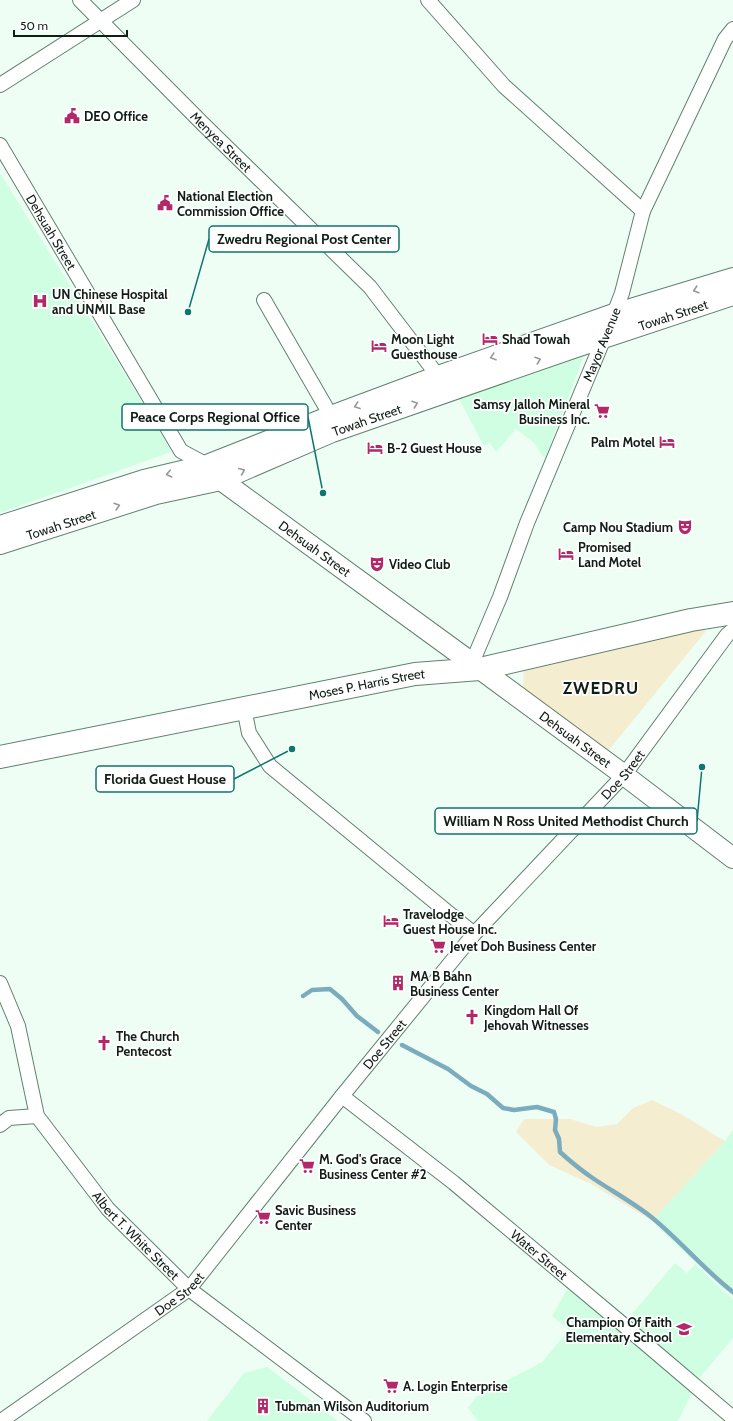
<svg xmlns="http://www.w3.org/2000/svg" width="733" height="1421" font-family="Cabin,sans-serif">
  <style>
    .built { fill: #d0fee2 }
    .green { fill: #f5edd0 }
    .lines { fill: none; stroke-linecap: round; stroke-linejoin: round }
    .stream { stroke: #7bacbe; stroke-width: 4.5 }
    .street-casing { stroke: #60826e; stroke-width: 16 }
    .secondary-casing { stroke: #60826e; stroke-width: 22 }
    .highway-casing { stroke: #60826e; stroke-width: 24 }
    .street { stroke: #fff; stroke-width: 14 }
    .secondary { stroke: #fff; stroke-width: 20 }
    .highway { stroke: #fff; stroke-width: 22 }
    .oneway { stroke: #939a96 }
    .labels { text-anchor: middle; dominant-baseline: central; stroke-width: 3.5; stroke-linejoin: round; paint-order: stroke }
    .poi-label { font-size: 13px; font-weight: bold; fill: #101e16; stroke: #fff; text-anchor: start }
    .street-label { font-size: 13px; fill: #101e16; stroke: #fff }
    .district-label { font-size: 17px; font-weight: bold; letter-spacing: 1px; fill: #101e16; stroke: #fff }
    .leader { fill: none; stroke: #0f766e; stroke-width: 1.5 }
    .callout-dot { fill: #0f766e; stroke: #fff; stroke-width: 1.5 }
    .callout { fill: #fff; stroke: #0f766e; stroke-width: 1.5 }
    .callout-label { font-size: 14px; text-anchor: middle; font-weight: bold; fill: #101e16 }
  </style>
  <rect width="100%" height="100%" fill="#effef5"/>
  <g class="built">
    <polygon points="0,173 159,429 171,452 0,513"/>
    <polygon points="586,350 545,459 533,442 516,429 496,452 490,443 484,446 456,393"/>
    <polygon points="733,1130 733,1296 719,1285 703,1268 685,1253 652,1221 725,1141"/>
    <polygon points="675,1263 687,1273 695,1264 722,1290 733,1299 733,1338 697,1381 626,1321"/>
    <polygon points="568,1288 692,1393 678,1421 478,1421 468,1408 476,1397 542,1362 569,1330 552,1316"/>
    <polygon points="267,1367 338,1421 207,1421 244,1373"/>
  </g>
  <g class="green">
    <polygon points="702,629 706,631 608,751 599,746 523,690 524,666"/>
    <polygon points="652,1100 681,1114 725,1141 652,1221 591,1184 549,1165 516,1132 524,1119 570,1119 597,1127 617,1124 633,1108"/>
  </g>
  <g class="lines">
    <g class="stream">
      <polyline points="303,996 312,990 330,989 342,999 357,1016 378,1032"/>
      <path d="M402,1045L448,1069L471,1086L487,1094L503,1108L514,1110L537,1107L554,1112L556,1119L555,1130L559,1139L560,1152C571,1162 582,1171 594,1179C612,1191 632,1202 650,1216C679,1239 703,1269 733,1292"/>
    </g>
    <defs>
      <g id="street">
        <path id="s1" d="M80,0L203,124L370,287L438,376"/>
        <polyline points="428,0 504,86 643,211"/>
        <polyline points="0,85 133,0"/>
        <path id="s2" d="M0,145L181,451L207,465"/>
        <polyline points="264,300 331,416"/>
        <path id="s3" d="M472,663L500,597L527,523L614,314L622,293L643,211L725,39L733,29"/>
        <polyline points="244,708 249,733 270,766 474,934"/>
        <path id="s4" d="M0,983L18,1026L37,1116L108,1209L189,1289L364,1421"/>
        <path id="s5" d="M342,1096L454,1183L626,1327L733,1418"/>
        <polyline points="0,1125 9,1118 37,1116"/>
        <path id="s6" d="M1,1421L189,1289L342,1096L474,934L624,775L727,635L733,630"/>
      </g>
      <g id="secondary">
        <path id="s7" d="M214,473L221,480L472,663L624,775L733,858"/>
        <polyline points="0,526 144,480 207,465 331,416 438,376 614,314 733,278"/>
        <path id="s8" d="M0,544L156,494L221,480L332,432L576,347L733,295"/>
      </g>
      <g id="highway">
        <path id="s9" d="M0,757L415,674L480,669L691,620L733,613"/>
      </g>
    </defs>
    <use href="#street" class="street-casing"/>
    <use href="#secondary" class="secondary-casing"/>
    <use href="#highway" class="highway-casing"/>
    <use href="#street" class="street"/>
    <use href="#secondary" class="secondary"/>
    <use href="#highway" class="highway"/>
  </g>
  <defs><path id="oneway-chevron" d="M-2-3.5L2.5 0L-2 3.5" fill="none" stroke-width="1.6" stroke-linecap="round" stroke-linejoin="round"/></defs>
  <g class="oneway">
    <use href="#oneway-chevron" transform="translate(696 290) rotate(163)"/>
    <use href="#oneway-chevron" transform="translate(493 357) rotate(161)"/>
    <use href="#oneway-chevron" transform="translate(538 360) rotate(-19)"/>
    <use href="#oneway-chevron" transform="translate(415 404) rotate(-19)"/>
    <use href="#oneway-chevron" transform="translate(357 406) rotate(160)"/>
    <use href="#oneway-chevron" transform="translate(242 471) rotate(-23)"/>
    <use href="#oneway-chevron" transform="translate(169 474) rotate(167)"/>
    <use href="#oneway-chevron" transform="translate(117 506) rotate(-17)"/>
  </g>
  <defs>
    <symbol id="civic-bare" viewBox="-9 -9 18 18"><path d="M-.6-6.5H3V-4.5H.6V-3L4-1V1h2V6H-6V1h2V-1L-.6-3ZM-1.2 2.5V6h2.4V2.5Z" fill="#b22868" stroke="#fff" stroke-width="2.5" paint-order="stroke"/></symbol>
    <symbol id="hospital-bare" viewBox="-9 -9 18 18"><path d="M-5-5h3v3.5h4V-5h3V5h-3V1.5h-4V5h-3Z" fill="#b22868" stroke="#fff" stroke-width="2.5" paint-order="stroke"/></symbol>
    <symbol id="hotel-bare" viewBox="-9 -9 18 18"><path d="M-6-4.5h1.5V1H6V5H4.5V3h-9V5H-6ZM-4 0a1.8 1.8 0 1 1 3.6 0ZM.5 0V-2.5h3Q6-2.5 6 0Z" fill="#b22868" stroke="#fff" stroke-width="2.5" paint-order="stroke"/></symbol>
    <symbol id="supermarket-bare" viewBox="-9 -9 18 18"><path d="M-6-5.5h2.5l.6 2H6L4.5 2H-2.5L-4.4-4H-6ZM-1.5 3.2a1.3 1.3 0 1 0 .1 0ZM3 3.2a1.3 1.3 0 1 0 .1 0Z" fill="#b22868" stroke="#fff" stroke-width="2.5" paint-order="stroke"/></symbol>
    <symbol id="theatre-bare" viewBox="-9 -9 18 18"><path d="M-5-5.5Q0-4 5-5.5V0Q5 5 0 6Q-5 5-5 0ZM-3.3-2.5H-1v1.5H-3.3ZM1-2.5H3.3v1.5H1ZM-2.8 1Q0 5.5 2.8 1Z" fill="#b22868" stroke="#fff" stroke-width="2.5" paint-order="stroke"/></symbol>
    <symbol id="building-bare" viewBox="-9 -9 18 18"><path d="M-4-6H4V6H1V3H-1V6H-4ZM-2.5-4.3h1.7v1.8h-1.7ZM.8-4.3h1.7v1.8H.8ZM-2.5-1h1.7V.8h-1.7ZM.8-1h1.7V.8H.8Z" fill="#b22868" stroke="#fff" stroke-width="2.5" paint-order="stroke"/></symbol>
    <symbol id="church-bare" viewBox="-9 -9 18 18"><path d="M-1.2-6h2.4v3.5h3.3v2.4h-3.3V6h-2.4V-.1h-3.3v-2.4h3.3Z" fill="#b22868" stroke="#fff" stroke-width="2.5" paint-order="stroke"/></symbol>
    <symbol id="school-bare" viewBox="-9 -9 18 18"><path d="M0-5L7-2L0 1L-7-2ZM-4 1L0 2.5L4 1V4Q0 6-4 4Z" fill="#b22868" stroke="#fff" stroke-width="2.5" paint-order="stroke"/></symbol>
  </defs>
  <g fill-rule="evenodd">
    <use href="#civic-bare" x="61" y="105" width="22" height="22"/>
    <use href="#civic-bare" x="154" y="192" width="22" height="22"/>
    <use href="#hospital-bare" x="29" y="290" width="22" height="22"/>
    <use href="#hotel-bare" x="479" y="328" width="22" height="22"/>
    <use href="#hotel-bare" x="368" y="335" width="22" height="22"/>
    <use href="#supermarket-bare" x="591" y="400" width="22" height="22"/>
    <use href="#hotel-bare" x="656" y="431" width="22" height="22"/>
    <use href="#hotel-bare" x="364" y="437" width="22" height="22"/>
    <use href="#theatre-bare" x="674" y="516" width="22" height="22"/>
    <use href="#hotel-bare" x="555" y="543" width="22" height="22"/>
    <use href="#theatre-bare" x="366" y="553" width="22" height="22"/>
    <use href="#hotel-bare" x="380" y="910" width="22" height="22"/>
    <use href="#supermarket-bare" x="427" y="935" width="22" height="22"/>
    <use href="#building-bare" x="387" y="972" width="22" height="22"/>
    <use href="#church-bare" x="461" y="1006" width="22" height="22"/>
    <use href="#church-bare" x="93" y="1032" width="22" height="22"/>
    <use href="#supermarket-bare" x="296" y="1155" width="22" height="22"/>
    <use href="#supermarket-bare" x="252" y="1206" width="22" height="22"/>
    <use href="#school-bare" x="673" y="1318" width="22" height="22"/>
    <use href="#supermarket-bare" x="380" y="1375" width="22" height="22"/>
    <use href="#building-bare" x="252" y="1395" width="22" height="22"/>
  </g>
  <g class="labels">
    <g class="poi-label">
      <text x="84" y="116">DEO Office</text>
      <text x="177" y="196">National Election<tspan x="177" dy="15">Commission Office</tspan></text>
      <text x="52" y="294">UN Chinese Hospital<tspan x="52" dy="15">and UNMIL Base</tspan></text>
      <text x="391" y="339">Moon Light<tspan x="391" dy="15">Guesthouse</tspan></text>
      <text x="502" y="339">Shad Towah</text>
      <text x="590" y="404" text-anchor="end">Samsy Jalloh Mineral<tspan x="590" dy="15">Business Inc.</tspan></text>
      <text x="655" y="442" text-anchor="end">Palm Motel</text>
      <text x="387" y="448">B-2 Guest House</text>
      <text x="673" y="527" text-anchor="end">Camp Nou Stadium</text>
      <text x="578" y="547">Promised<tspan x="578" dy="15">Land Motel</tspan></text>
      <text x="389" y="564">Video Club</text>
      <text x="403" y="914">Travelodge<tspan x="403" dy="15">Guest House Inc.</tspan></text>
      <text x="450" y="946">Jevet Doh Business Center</text>
      <text x="410" y="976">MA B Bahn<tspan x="410" dy="15">Business Center</tspan></text>
      <text x="484" y="1010">Kingdom Hall Of<tspan x="484" dy="15">Jehovah Witnesses</tspan></text>
      <text x="116" y="1036">The Church<tspan x="116" dy="15">Pentecost</tspan></text>
      <text x="319" y="1159">M. God's Grace<tspan x="319" dy="15">Business Center #2</tspan></text>
      <text x="275" y="1210">Savic Business<tspan x="275" dy="15">Center</tspan></text>
      <text x="672" y="1322" text-anchor="end">Champion Of Faith<tspan x="672" dy="15">Elementary School</tspan></text>
      <text x="403" y="1386">A. Login Enterprise</text>
      <text x="275" y="1406">Tubman Wilson Auditorium</text>
    </g>
    <g class="street-label">
      <text stroke="none"><textPath href="#s1" startOffset="200">Menyea Street</textPath></text>
      <text stroke="none"><textPath href="#s2" startOffset="101">Dehsuah Street</textPath></text>
      <text stroke="none"><textPath href="#s8" startOffset="712">Towah Street</textPath></text>
      <text stroke="none"><textPath href="#s3" startOffset="344">Mayor Avenue</textPath></text>
      <text stroke="none"><textPath href="#s8" startOffset="388">Towah Street</textPath></text>
      <text stroke="none"><textPath href="#s8" startOffset="64">Towah Street</textPath></text>
      <text stroke="none"><textPath href="#s7" startOffset="126">Dehsuah Street</textPath></text>
      <text stroke="none"><textPath href="#s9" startOffset="374">Moses P. Harris Street</textPath></text>
      <text stroke="none"><textPath href="#s7" startOffset="449">Dehsuah Street</textPath></text>
      <text stroke="none"><textPath href="#s6" startOffset="903">Doe Street</textPath></text>
      <text stroke="none"><textPath href="#s6" startOffset="543">Doe Street</textPath></text>
      <text stroke="none"><textPath href="#s4" startOffset="294">Albert T. White Street</textPath></text>
      <text stroke="none"><textPath href="#s5" startOffset="253">Water Street</textPath></text>
      <text stroke="none"><textPath href="#s6" startOffset="219">Doe Street</textPath></text>
    </g>
    <g class="district-label">
      <text x="601" y="688">ZWEDRU</text>
    </g>
  </g>
  <path class="leader" d="M188 312L209 239M323 493L308 417M292 749L234 779M702 767L697 821"/>
  <g class="callout-dot">
    <circle cx="188" cy="312" r="4"/>
    <circle cx="323" cy="493" r="4"/>
    <circle cx="292" cy="749" r="4"/>
    <circle cx="702" cy="767" r="4"/>
  </g>
  <g class="callout">
    <rect x="209" y="226" width="190" height="26" rx="4"/>
    <rect x="122" y="404" width="186" height="26" rx="4"/>
    <rect x="96" y="766" width="138" height="26" rx="4"/>
    <rect x="435" y="808" width="262" height="26" rx="4"/>
  </g>
  <g class="callout-label">
    <text x="304" y="244">Zwedru Regional Post Center</text>
    <text x="215" y="422">Peace Corps Regional Office</text>
    <text x="165" y="784">Florida Guest House</text>
    <text x="566" y="826">William N Ross United Methodist Church</text>
  </g>
  <path d="M14 30v6h113v-6" fill="none" stroke="#101e16" stroke-width="2"/>
  <text x="20" y="30" font-size="12" fill="#101e16" stroke="#ffffff" stroke-width="3" paint-order="stroke">50 m</text>
</svg>
